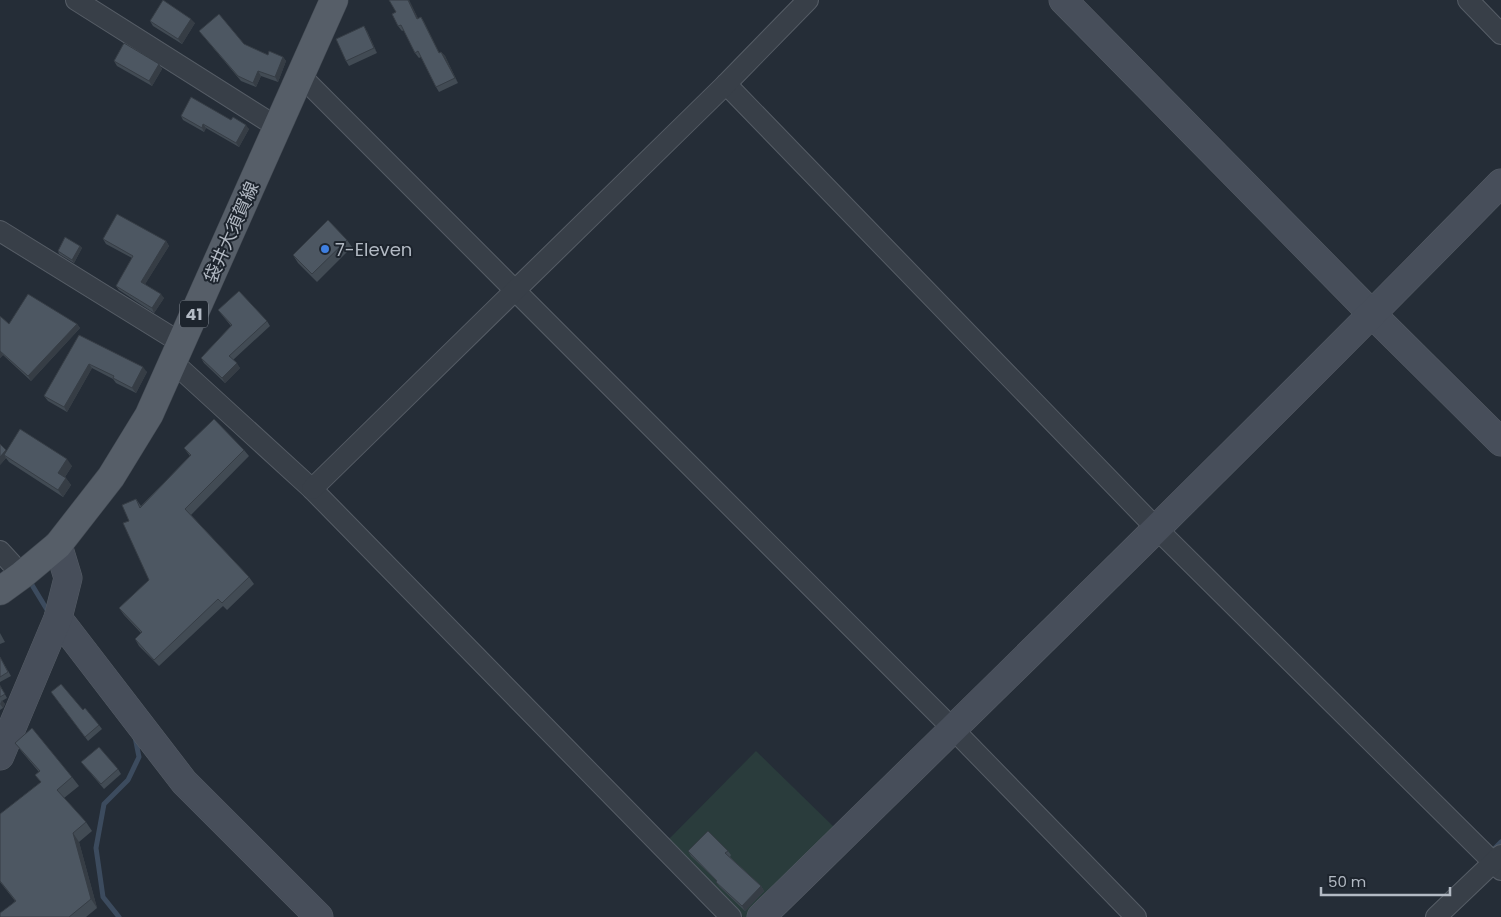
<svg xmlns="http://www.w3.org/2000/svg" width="1501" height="917" font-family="Poppins,'Noto Sans JP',sans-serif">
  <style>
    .green { fill: #2a3c3c }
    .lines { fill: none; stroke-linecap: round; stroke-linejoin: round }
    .stream { stroke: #3c4b5e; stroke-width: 5 }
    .street-casing { stroke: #565d66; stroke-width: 22 }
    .secondary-casing { stroke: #565d66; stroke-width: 29 }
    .primary-casing { stroke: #414851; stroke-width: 29 }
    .street { stroke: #383f48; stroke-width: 20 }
    .secondary { stroke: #474e5a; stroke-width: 28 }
    .primary { stroke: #565e68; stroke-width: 28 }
    .wall { fill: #424b54 }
    .shaded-wall { fill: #363d45 }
    .building { fill: #4d5762; stroke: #363d45 }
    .shop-dot { fill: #3f7fe0; stroke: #1d242d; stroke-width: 2 }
    .labels { text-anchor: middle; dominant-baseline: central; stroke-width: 4; stroke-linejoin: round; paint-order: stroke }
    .shield { fill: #1d242d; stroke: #868d97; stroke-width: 1 }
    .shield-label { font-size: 16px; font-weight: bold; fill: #b3bac4 }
    .street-label { font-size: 18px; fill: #b3bac4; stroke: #1d242d }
    .poi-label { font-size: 18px; fill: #b3bac4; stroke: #1d242d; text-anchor: start }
  </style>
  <rect width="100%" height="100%" fill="#252d37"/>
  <polygon class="green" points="756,751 836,829 751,917 743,917 668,840"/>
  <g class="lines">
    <g class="stream">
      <polyline points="29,580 49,613"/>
      <polyline points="1491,852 1501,842"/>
      <polyline points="119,917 103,897 96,848 104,804 128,780 139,757 135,737"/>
    </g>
    <defs>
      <g id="street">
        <polyline points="76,0 277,127"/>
        <polyline points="1468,0 1501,34"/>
        <polyline points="301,76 953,729 1136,917"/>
        <polyline points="726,84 1156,528 1501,870"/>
        <polyline points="0,231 181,343"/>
        <polyline points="173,362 312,489 731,917"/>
        <polyline points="312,489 726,84 808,0"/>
        <polyline points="0,551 22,575"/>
        <polyline points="1436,917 1501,855"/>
      </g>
      <g id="secondary">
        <polyline points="1063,0 1372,314 1501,442"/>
        <polyline points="58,618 184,782 319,917"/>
        <polyline points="0,756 58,618 68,578 58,545"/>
        <path d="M761,917C1009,674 1258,431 1501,183"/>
      </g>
      <polyline id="primary" points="0,591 22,575 58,545 111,477 149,415 334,0"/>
    </defs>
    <use href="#street" class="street-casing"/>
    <use href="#secondary" class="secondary-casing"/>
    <use href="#primary" class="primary-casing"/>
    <use href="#street" class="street"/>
    <use href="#secondary" class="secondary"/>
    <use href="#primary" class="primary"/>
  </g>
  <g class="wall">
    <polygon points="389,0 409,0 418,19 421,17 424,22 439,53 441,52 445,56 458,83 439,92 436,87 421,57 419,58 415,53 404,30 402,31 398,26 396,12"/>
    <polygon points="150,21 195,23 182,44 153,26"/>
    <polygon points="199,31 244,44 268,55 283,57 286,61 278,82 261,76 256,87 241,81"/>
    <polygon points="367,31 377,53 349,66 346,61"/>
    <polygon points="114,61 159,64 162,69 152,86 117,66"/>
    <polygon points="181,116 231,120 249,129 239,147 206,128 204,132 183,120"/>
    <polygon points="103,239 166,241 169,246 145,284 164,298 154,313 119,290 116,286 132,258 106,244"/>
    <polygon points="347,240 352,247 317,282 298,263 293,255"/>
    <polygon points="80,246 82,248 74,263 59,254 58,251"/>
    <polygon points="218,310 267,321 270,326 233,360 240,368 225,383 204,363 201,358 231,326"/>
    <polygon points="0,316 9,324 77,324 80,328 31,381 3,355 0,358"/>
    <polygon points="79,335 147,372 136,393 116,383 113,379 92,368 67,412 48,401 44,396"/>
    <polygon points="184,448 244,450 249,456 191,515 249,577 254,584 227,610 223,606 159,666 139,646 135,639 141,633 124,615 119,608 149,580 129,521 136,499 141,506 190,456"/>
    <polygon points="6,451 72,466 65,477 71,485 63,497 9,462 6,458 0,465"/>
    <polygon points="0,633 5,642 0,644"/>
    <polygon points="0,657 11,676 0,682"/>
    <polygon points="0,685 7,698 2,701 5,704 3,708 0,710"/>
    <polygon points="51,692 99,725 102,729 88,741"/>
    <polygon points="15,743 72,777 79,786 64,798 86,822 92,831 79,842 97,908 86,917 0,917 15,901 0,882 0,814 41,782 35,775 39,772 22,752"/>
    <polygon points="81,762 118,769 121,774 104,789"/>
    <polygon points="688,851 728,851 731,855 730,857 761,886 764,891 745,911 720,887 716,882 717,881 691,856"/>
  </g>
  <g class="shaded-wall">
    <polygon points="408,0 409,0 421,24 417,19"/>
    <polygon points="421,17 424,22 442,58 439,53"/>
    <polygon points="191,19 195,23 182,44 178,39"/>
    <polygon points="364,26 367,31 377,53 374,48"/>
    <polygon points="441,52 445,56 458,83 455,78"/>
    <polygon points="283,57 286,61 278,82 275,77"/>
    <polygon points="159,64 162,69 152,86 149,81"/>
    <polygon points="258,71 261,76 256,87 253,83"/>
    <polygon points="203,124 206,128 204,132 202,128"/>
    <polygon points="246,125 249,129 239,147 236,143"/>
    <polygon points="166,241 169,246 144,286 141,282"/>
    <polygon points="80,246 82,248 74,263 72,260"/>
    <polygon points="161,294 164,298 154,313 152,308"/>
    <polygon points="77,324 80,328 31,381 28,376"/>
    <polygon points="0,351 3,355 0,358"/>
    <polygon points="237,363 240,368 225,383 222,378"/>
    <polygon points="89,364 92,368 67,412 64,407"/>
    <polygon points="143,367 147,372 136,393 132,388"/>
    <polygon points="6,450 9,455 4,455 6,458 0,465 0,457"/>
    <polygon points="67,459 72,466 63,480 58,473"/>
    <polygon points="66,478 71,485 63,497 58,490"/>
    <polygon points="2,700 5,704 3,708 0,704"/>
    <polygon points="73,833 79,842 97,908 91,899"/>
    <polygon points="761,886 764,891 745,911 742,906"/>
  </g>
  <g class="building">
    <polygon points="163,0 191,19 178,39 150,21"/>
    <polygon points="389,0 408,0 417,19 421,17 439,53 441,52 455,78 436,87 418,51 415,53 401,25 398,26 392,14 396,12"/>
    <polygon points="219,14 244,44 268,55 269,51 283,57 275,77 258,71 253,83 238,76 199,31"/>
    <polygon points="364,26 374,48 346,61 336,39"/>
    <polygon points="124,43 159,64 149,81 114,61"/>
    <polygon points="191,97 231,120 233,117 246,125 236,143 203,124 202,128 181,116"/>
    <polygon points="117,214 166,241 141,282 161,294 152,308 116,286 133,256 103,239"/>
    <polygon points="328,220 347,240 312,274 293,255"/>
    <polygon points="65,237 80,246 72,260 58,251"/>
    <polygon points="239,291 267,321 229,356 237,363 222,378 201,358 232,325 218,310"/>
    <polygon points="28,294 77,324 28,376 0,351 0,316 9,324"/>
    <polygon points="79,335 143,367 132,388 113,378 114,376 89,364 64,407 44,396"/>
    <polygon points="214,419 244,450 185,509 249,577 222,603 218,599 154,660 135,639 142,632 119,608 149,580 123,523 129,521 122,505 136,499 140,508 191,455 184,448"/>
    <polygon points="20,429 67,459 58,473 66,478 58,490 4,455"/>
    <polygon points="0,444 6,450 0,457"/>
    <polygon points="0,657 8,672 0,677"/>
    <polygon points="61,684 83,710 85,708 99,725 85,737 51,692"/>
    <polygon points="0,686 5,694 0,697"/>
    <polygon points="32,728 72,777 57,790 86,822 73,833 91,899 69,917 0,917 0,913 16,901 0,881 0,814 41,782 35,775 40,771 15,743"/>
    <polygon points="99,747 118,769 101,784 81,762"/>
    <polygon points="708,831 728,851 725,853 761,886 742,906 716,882 717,881 688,851"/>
  </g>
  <circle class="shop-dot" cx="325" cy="249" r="5"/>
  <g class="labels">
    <rect class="shield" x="180" y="300.5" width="28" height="27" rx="4"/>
    <g class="shield-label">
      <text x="194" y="314">41</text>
    </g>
    <g class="street-label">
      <text transform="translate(231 232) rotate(-66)">袋井大須賀線</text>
    </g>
    <g class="poi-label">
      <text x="335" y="249">7-Eleven</text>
    </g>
  </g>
  <path d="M1321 887v8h129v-8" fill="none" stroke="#b3bac4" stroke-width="2.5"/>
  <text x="1328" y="887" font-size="15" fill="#b3bac4" stroke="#1d242d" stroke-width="4" paint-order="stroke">50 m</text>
</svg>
